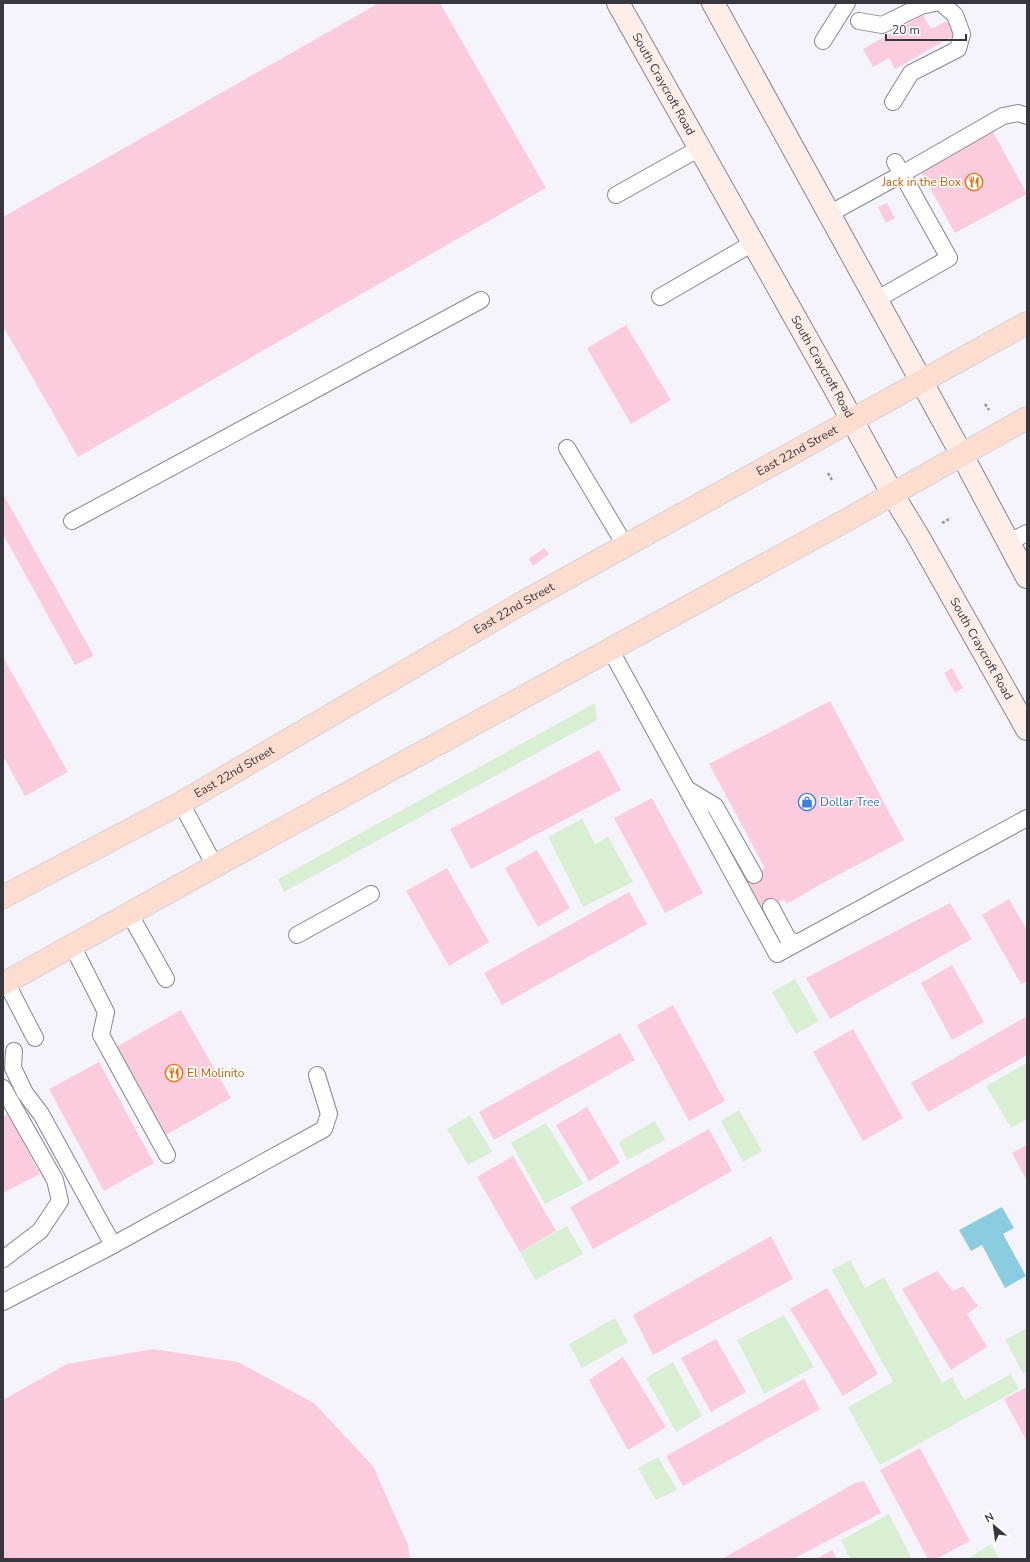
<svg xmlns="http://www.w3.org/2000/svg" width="1030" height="1562" font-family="'Nunito Sans',sans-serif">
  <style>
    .green { fill: #d9efd3 }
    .water { fill: #8ccce1 }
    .building { fill: #fbccdd }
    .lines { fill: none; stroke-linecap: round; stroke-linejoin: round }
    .service-casing { stroke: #878496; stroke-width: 18 }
    .secondary-casing { stroke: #878496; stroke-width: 24 }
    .primary-casing { stroke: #d3d3d5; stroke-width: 24 }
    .path { stroke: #95939b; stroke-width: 2.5; stroke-dasharray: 3 2; stroke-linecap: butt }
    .service { stroke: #fff; stroke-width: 16 }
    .secondary { stroke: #feeee7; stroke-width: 22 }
    .primary { stroke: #fdddcf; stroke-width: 22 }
    .labels { text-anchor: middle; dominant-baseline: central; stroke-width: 3; stroke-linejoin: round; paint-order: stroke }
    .street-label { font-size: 12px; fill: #38363e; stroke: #fff }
    .food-label { font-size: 12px; fill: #c56008; stroke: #fff; text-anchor: end }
    .shop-label { font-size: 12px; fill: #366cbe; stroke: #fff; text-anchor: start }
  </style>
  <rect width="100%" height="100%" fill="#f5f4fc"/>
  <g class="green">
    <polygon points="595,703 597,720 284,892 278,879"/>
    <polygon points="582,819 595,844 608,837 633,882 583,907 548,837"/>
    <polygon points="795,979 819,1021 796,1034 772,992"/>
    <polygon points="1027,1063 1027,1119 1011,1128 986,1086"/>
    <polygon points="739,1110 762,1151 743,1162 721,1121"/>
    <polygon points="470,1115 492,1152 468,1165 447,1129"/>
    <polygon points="655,1121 665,1140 627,1160 619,1142"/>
    <polygon points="546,1123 583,1184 545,1204 511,1143"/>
    <polygon points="567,1226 583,1254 535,1280 520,1252"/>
    <polygon points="850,1260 865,1288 884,1277 942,1383 952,1377 964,1400 1011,1374 1019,1389 880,1465 848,1407 893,1382 832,1270"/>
    <polygon points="784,1315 814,1367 764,1394 737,1340"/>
    <polygon points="615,1318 628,1342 582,1368 569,1344"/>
    <polygon points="1027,1328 1027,1371 1023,1373 1005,1340"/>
    <polygon points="673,1362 702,1416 676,1432 646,1378"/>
    <polygon points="658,1457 677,1490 656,1500 638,1468"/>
    <polygon points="889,1514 912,1559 850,1559 841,1540"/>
    <polygon points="991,1544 999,1559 967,1559"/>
  </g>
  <polygon class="water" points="1002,1207 1014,1228 1003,1234 1026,1276 1005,1288 982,1245 971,1251 959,1230"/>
  <g class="building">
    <polygon points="379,3 440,3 546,188 78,457 3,326 3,217"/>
    <polygon points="923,15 931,29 947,21 955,35 895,69 889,58 873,67 863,49"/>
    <polygon points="992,130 1027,194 955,233 920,170"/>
    <polygon points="887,203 895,218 886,223 878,207"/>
    <polygon points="626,325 671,400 631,424 587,348"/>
    <polygon points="3,494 94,656 75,665 3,534"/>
    <polygon points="544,548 549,554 533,566 529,559"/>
    <polygon points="3,657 68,772 25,796 3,756"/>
    <polygon points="952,668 963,688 955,693 944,673"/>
    <polygon points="830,701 904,840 814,888 787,904 784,899 761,912 744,881 765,868 709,764"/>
    <polygon points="599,750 621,790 471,869 450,829"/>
    <polygon points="652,798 703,893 665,913 614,818"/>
    <polygon points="537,850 570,908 538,927 505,868"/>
    <polygon points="447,868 489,942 449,966 406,891"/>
    <polygon points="629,892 647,924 502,1005 484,973"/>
    <polygon points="1009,899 1027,930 1027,981 1021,984 982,915"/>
    <polygon points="950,903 972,939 830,1019 806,978"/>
    <polygon points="952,965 984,1022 952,1040 921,983"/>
    <polygon points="673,1005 725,1101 689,1121 637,1025"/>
    <polygon points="181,1010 231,1098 166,1135 116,1047"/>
    <polygon points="1027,1016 1027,1055 928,1112 911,1083"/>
    <polygon points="853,1029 903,1118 863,1141 813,1052"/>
    <polygon points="620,1033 635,1060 494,1140 479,1112"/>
    <polygon points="99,1062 154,1163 104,1191 49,1089"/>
    <polygon points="587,1107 620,1163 589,1181 556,1125"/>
    <polygon points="8,1114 40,1174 3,1193 3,1117"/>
    <polygon points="709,1129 732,1171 593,1249 570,1207"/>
    <polygon points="1027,1145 1027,1181 1012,1153"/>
    <polygon points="513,1156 556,1231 520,1252 477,1177"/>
    <polygon points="771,1236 793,1279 653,1355 633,1315"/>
    <polygon points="937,1271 953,1291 963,1286 978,1306 967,1314 987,1347 951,1370 902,1289"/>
    <polygon points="827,1288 878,1374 843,1396 790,1309"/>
    <polygon points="716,1339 746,1392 711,1412 681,1358"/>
    <polygon points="153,1349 238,1362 314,1403 373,1466 408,1545 410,1559 3,1559 3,1400 67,1364"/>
    <polygon points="623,1357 666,1427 628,1450 589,1380"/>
    <polygon points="804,1379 820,1409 683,1486 666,1456"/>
    <polygon points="1027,1387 1027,1442 1004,1399"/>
    <polygon points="920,1448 970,1541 936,1559 928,1559 880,1470"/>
    <polygon points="864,1481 881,1513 793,1559 722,1559 855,1483"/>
    <polygon points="832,1550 837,1559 816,1559"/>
  </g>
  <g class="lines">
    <defs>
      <g id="service">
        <polyline points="859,21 882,25 921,6 935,3"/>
        <polyline points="823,41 847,3"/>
        <polyline points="893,102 911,73 958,49 962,34 955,15 941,3"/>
        <polyline points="895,162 902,174 1003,116 1018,113 1027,116"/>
        <polyline points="616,195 700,148"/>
        <polyline points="829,214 902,174 949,258 876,300"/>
        <polyline points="660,297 753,243"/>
        <polyline points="567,448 625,545"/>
        <polyline points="72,521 481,300"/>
        <polyline points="1009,542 1027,533"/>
        <polyline points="610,649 777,954 1027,818"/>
        <polyline points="687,789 715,806 754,875"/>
        <polyline points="181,803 215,866"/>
        <polyline points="771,907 788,939 796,943"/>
        <polyline points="129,913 166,979"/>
        <polyline points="297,935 371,894"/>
        <polyline points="72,945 106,1012 101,1035 167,1155"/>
        <polyline points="6,982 35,1038"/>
        <polyline points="14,1051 13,1068 25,1093 41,1114 113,1245"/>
        <polyline points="3,1088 55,1180 60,1201 40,1231 3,1259"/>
        <polyline points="3,1302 104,1250 324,1129 329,1114 317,1075"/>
      </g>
      <g id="secondary">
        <path id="s1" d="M618,3L833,385L893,495L918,536L1027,729"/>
        <polyline points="713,3 962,455 1027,577"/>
      </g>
      <g id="primary">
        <path id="s2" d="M3,897L181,803L522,603L1027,323"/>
        <polyline points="3,984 215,866 843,522 1027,418"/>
      </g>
    </defs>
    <use href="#service" class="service-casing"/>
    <use href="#secondary" class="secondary-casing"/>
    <use href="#primary" class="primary-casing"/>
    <g class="path">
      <polyline points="985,404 989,410"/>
      <polyline points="828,473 832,480"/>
      <polyline points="942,523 951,518"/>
    </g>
    <use href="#service" class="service"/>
    <use href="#secondary" class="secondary"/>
    <use href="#primary" class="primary"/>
  </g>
  <defs>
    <symbol id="restaurant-ring" viewBox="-11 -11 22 22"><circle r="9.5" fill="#fff" stroke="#e8710a" stroke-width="1.5"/><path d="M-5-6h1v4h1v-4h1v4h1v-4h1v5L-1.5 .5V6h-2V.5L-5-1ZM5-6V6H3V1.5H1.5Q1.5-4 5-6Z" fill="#e8710a"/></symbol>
    <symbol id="shop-ring" viewBox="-11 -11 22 22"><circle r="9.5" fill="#fff" stroke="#3f7fe0" stroke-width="1.5"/><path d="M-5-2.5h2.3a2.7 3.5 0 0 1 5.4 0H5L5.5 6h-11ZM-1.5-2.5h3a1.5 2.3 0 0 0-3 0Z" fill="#3f7fe0"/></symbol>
  </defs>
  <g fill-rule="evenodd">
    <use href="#restaurant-ring" x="964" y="172" width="20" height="20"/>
    <use href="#shop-ring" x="797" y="792" width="20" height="20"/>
    <use href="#restaurant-ring" x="164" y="1063" width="20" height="20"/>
  </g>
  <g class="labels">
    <g class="street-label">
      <text stroke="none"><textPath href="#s1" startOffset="93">South Craycroft Road</textPath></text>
      <text stroke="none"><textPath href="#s1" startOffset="417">South Craycroft Road</textPath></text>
      <text stroke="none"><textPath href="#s2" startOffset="911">East 22nd Street</textPath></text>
      <text stroke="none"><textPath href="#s2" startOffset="587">East 22nd Street</textPath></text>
      <text stroke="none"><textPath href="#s1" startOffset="741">South Craycroft Road</textPath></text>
      <text stroke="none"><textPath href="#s2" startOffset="263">East 22nd Street</textPath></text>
    </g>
    <g class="food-label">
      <text x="961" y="182">Jack in the Box</text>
      <text x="187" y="1073" text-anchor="start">El Molinito</text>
    </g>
    <g class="shop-label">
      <text x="820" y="802">Dollar Tree</text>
    </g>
  </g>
  <rect width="1030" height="1562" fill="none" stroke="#38363e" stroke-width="8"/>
  <g transform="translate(994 1526) rotate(331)" stroke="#ffffff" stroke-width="3" paint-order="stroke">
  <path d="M0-3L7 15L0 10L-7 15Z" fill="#38363e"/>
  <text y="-6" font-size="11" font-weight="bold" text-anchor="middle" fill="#38363e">N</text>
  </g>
  <path d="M886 34v6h80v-6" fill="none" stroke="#38363e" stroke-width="2"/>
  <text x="892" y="34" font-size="12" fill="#38363e" stroke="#ffffff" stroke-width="3" paint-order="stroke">20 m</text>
</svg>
